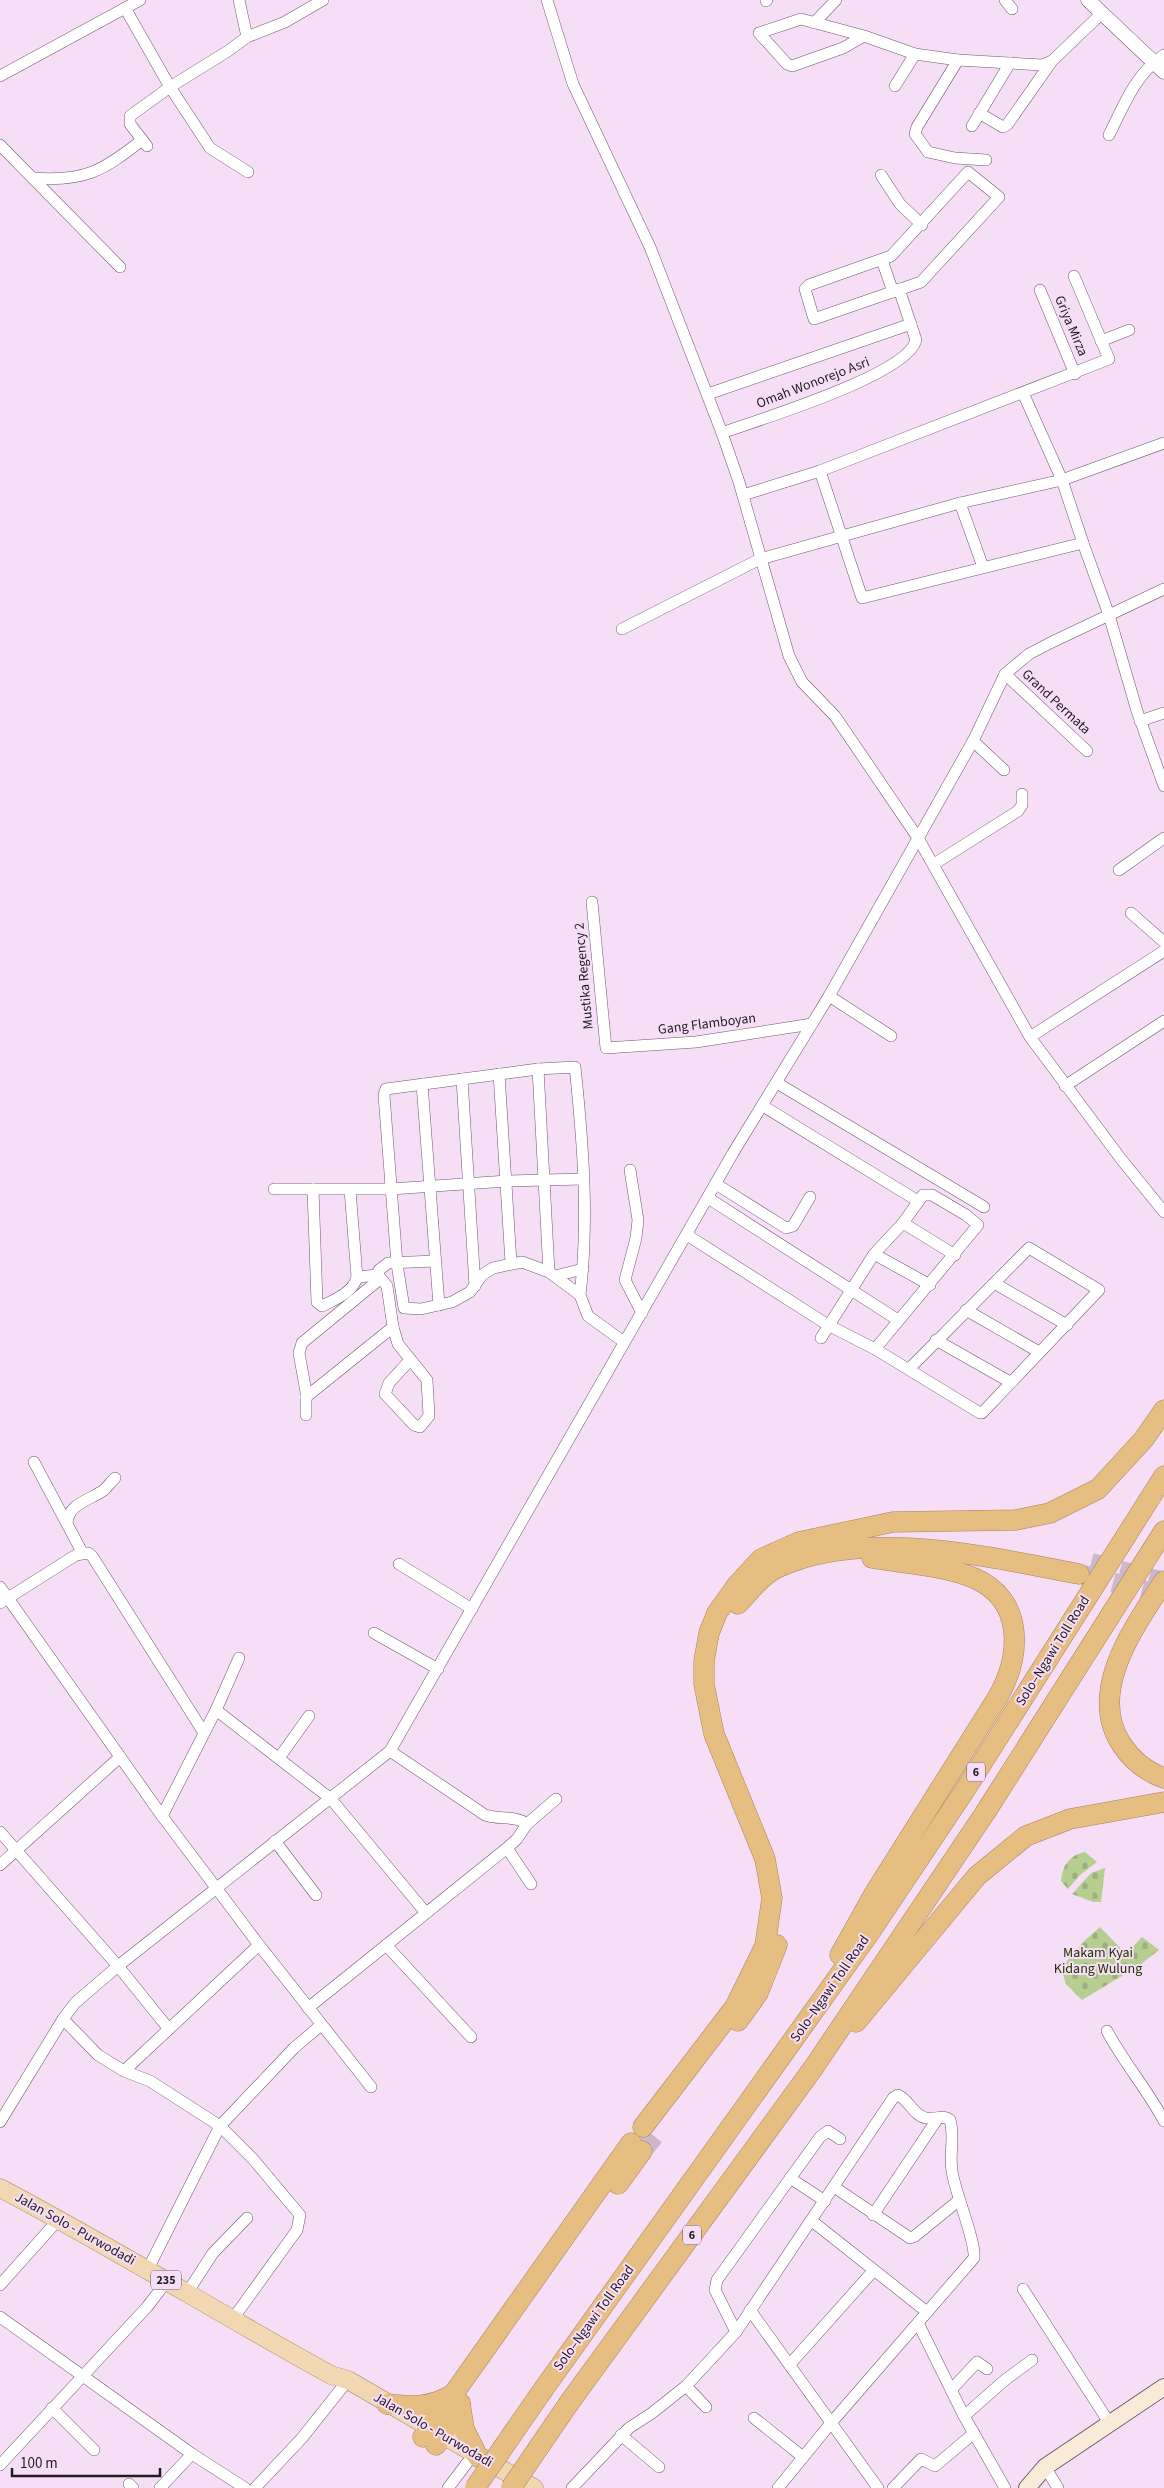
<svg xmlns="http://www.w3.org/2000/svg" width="1164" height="2488" font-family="'Source Sans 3',sans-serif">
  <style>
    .cemetery { fill: url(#cemetery-stones) }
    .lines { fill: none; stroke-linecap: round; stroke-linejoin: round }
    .motorway-tunnel { stroke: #ccb8cc; stroke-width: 20; stroke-dasharray: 20 10; stroke-linecap: butt }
    .minor-casing { stroke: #6c586c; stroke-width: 12 }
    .tertiary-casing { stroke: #6c586c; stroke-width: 15 }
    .secondary-casing { stroke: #6c586c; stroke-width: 18 }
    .primary-casing { stroke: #a28560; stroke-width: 19 }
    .motorway-casing { stroke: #a28560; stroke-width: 21 }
    .minor { stroke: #fff; stroke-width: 11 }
    .tertiary { stroke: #fff; stroke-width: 14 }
    .secondary { stroke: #f8ecd9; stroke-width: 16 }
    .primary { stroke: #f1d8b3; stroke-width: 18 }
    .motorway { stroke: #e7be81; stroke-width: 20 }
    .motorway-bridge-casing { stroke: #a28560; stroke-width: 21; stroke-linecap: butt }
    .motorway-bridge { stroke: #e7be81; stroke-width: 20 }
    .labels { text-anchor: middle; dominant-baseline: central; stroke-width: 4; stroke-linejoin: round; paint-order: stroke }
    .shield { fill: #f6dff6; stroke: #625662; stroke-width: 1 }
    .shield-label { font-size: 12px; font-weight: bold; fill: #231b23 }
    .street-label { font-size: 14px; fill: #231b23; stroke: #f6dff6 }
    .park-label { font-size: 14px; fill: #243202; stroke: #f6dff6 }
  </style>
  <defs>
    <pattern id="cemetery-stones" width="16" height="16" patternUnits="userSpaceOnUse" patternTransform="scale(1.25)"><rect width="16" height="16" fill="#b6ce90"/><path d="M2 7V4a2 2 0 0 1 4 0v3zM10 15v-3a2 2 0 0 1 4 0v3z" fill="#9cb07c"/></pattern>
  </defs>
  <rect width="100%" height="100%" fill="#f6dff6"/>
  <g class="cemetery">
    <path d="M1085,1852L1097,1862L1080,1875L1068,1889L1061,1881C1062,1865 1070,1855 1085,1852Z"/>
    <polygon points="1105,1868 1101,1902 1093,1902 1072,1894 1091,1873"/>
    <polygon points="1100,1927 1126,1954 1142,1937 1159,1950 1140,1965 1082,2000 1066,1984 1063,1974 1064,1965 1083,1942"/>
  </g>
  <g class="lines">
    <g class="motorway-tunnel">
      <polyline points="1091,1563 1164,1582"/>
      <polyline points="1084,1575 1164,1596"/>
      <polyline points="642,2151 654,2136"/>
    </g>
    <defs>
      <g id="minor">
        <polyline points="239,0 247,37"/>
        <polyline points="547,0 573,84 650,247 722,433 739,482 789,656 802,682 835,716 918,838 1030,1037 1121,1159 1164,1212"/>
        <polyline points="1005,0 1012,9"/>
        <polyline points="766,1 767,0"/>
        <polyline points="125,8 170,87 130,116 130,124 147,146"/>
        <polyline points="814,23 836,0"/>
        <polyline points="864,36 843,48 792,66 787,64 759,33 801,19 864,36 915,54 958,60 1042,65 1052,61"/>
        <polyline points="958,60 917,127 915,134 928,152 955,158 986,160"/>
        <polyline points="0,76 140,0"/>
        <polyline points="895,86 915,54"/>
        <polyline points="979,113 1003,127 1007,125 1052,61 1102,13"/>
        <polyline points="972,126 1010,63"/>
        <path d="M1109,135C1124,105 1136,73 1164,55"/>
        <polyline points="0,145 120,267"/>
        <polyline points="248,172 210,148 170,87 228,51 247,37 285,22 323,0"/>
        <polygon points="968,172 999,197 921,282 814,319 805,289 809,285 891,256"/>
        <polyline points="881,175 900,204 922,225"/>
        <path d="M33,178C84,182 103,171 142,140"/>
        <polyline points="882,260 893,292"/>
        <polyline points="1040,290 1075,374"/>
        <polyline points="1101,341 1129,330"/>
        <polyline points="1023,393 1062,480 1083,543 1109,615 1137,711 1164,786"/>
        <polyline points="708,394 911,324"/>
        <path d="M722,433C757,420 908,375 916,340L899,289"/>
        <polyline points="820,471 862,598 1083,543"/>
        <polyline points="743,495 820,471 1109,359 1074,276"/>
        <polyline points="960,503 983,567"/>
        <polyline points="622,629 760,559 960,503 1062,480 1164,443"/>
        <polyline points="1005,674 1087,751"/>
        <polyline points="1140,721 1164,713"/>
        <polyline points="973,741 1004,770"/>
        <polyline points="934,864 1018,811 1022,805 1022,794"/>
        <polyline points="1119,870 1164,838"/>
        <polyline points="592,902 606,1048 696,1042 812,1024"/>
        <polyline points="1131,913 1164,942"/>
        <polyline points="829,996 891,1036"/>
        <polyline points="1030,1037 1164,951"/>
        <polyline points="538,1069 549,1272"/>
        <polyline points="499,1074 511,1263"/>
        <polyline points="462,1079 475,1286"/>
        <polyline points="777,1083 984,1207"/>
        <polyline points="422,1084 439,1305"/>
        <polyline points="1065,1086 1164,1021"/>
        <polyline points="763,1106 913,1198"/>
        <polyline points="630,1170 638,1220 636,1238 625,1280 642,1313"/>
        <polyline points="716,1184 786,1228 793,1226 810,1197"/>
        <polyline points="274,1189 391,1189 507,1181 583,1179"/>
        <path d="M313,1189L317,1302L322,1306C334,1300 354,1292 357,1277"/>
        <polyline points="350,1190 357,1277 378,1275"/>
        <polyline points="708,1198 898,1320"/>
        <polyline points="903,1223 955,1255"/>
        <polyline points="687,1235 828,1325 875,1349 980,1413 982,1413 1099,1290 1029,1248 909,1369"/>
        <polyline points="874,1254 930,1285"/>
        <polyline points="378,1275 379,1270 388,1263 435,1261"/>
        <polyline points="555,1276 583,1269"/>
        <polyline points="994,1283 1067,1325"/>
        <path d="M580,1295C589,1220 583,1142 575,1067L538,1069L386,1089L384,1095L397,1264L404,1308L421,1309L452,1302L470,1292L482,1275L493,1268L522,1262L549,1272L580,1295L588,1316L624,1342"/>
        <polyline points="966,1310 1039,1352"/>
        <polyline points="393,1327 398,1344 427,1380 429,1416 420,1427 414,1425 385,1394 389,1383 410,1360"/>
        <polyline points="821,1338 874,1254 903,1223 923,1195 932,1195 966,1215 978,1225 875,1349"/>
        <polyline points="936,1340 1010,1382"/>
        <polyline points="306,1397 393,1327 387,1286 378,1275"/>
        <polyline points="306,1415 306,1392 299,1353 302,1343 380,1279"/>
        <polyline points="34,1462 82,1552"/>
        <path d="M67,1523C68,1504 90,1500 104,1490C108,1486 111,1482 115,1478"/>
        <polyline points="399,1564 472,1609"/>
        <polyline points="0,1587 162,1816 259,1945 371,2087"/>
        <polyline points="0,1603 76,1555 88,1553 92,1556 204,1733"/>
        <polyline points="374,1633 438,1669"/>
        <polyline points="216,1710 239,1658"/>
        <path d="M390,1751L485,1815C499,1820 515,1815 527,1824"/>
        <polyline points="279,1758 309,1716"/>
        <polyline points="162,1816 216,1710 331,1799 426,1913"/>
        <polyline points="0,1832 118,1966 168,2028"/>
        <polyline points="275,1841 316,1895"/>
        <polyline points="507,1848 531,1884"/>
        <polyline points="0,1865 120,1757"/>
        <polyline points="386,1945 471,2037"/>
        <polyline points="308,2008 507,1848 517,1839 527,1824 556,1799"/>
        <polyline points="63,2019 98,2055 124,2071 150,2081 220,2126 253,2159 300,2215 297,2230 232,2320"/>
        <path d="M1107,2031C1124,2063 1147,2089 1164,2121"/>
        <polyline points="124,2071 259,1945"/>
        <polyline points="0,2122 63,2019 75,2003 118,1966 390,1751 733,1153 829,996 973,741 1005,674 1029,654 1050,643 1164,589"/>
        <polyline points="790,2178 825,2201"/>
        <polyline points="834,2187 910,2238 915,2236 958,2201"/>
        <polyline points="873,2215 938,2118"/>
        <polyline points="812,2221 927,2312"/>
        <polyline points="148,2269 220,2126 294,2048 321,2025"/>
        <polyline points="0,2285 59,2219"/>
        <polyline points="1023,2289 1110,2424"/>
        <polyline points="187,2293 213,2253 247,2218"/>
        <polyline points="750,2310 878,2488"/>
        <polyline points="0,2317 192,2454 245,2488"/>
        <polyline points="918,2323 964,2416 1005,2488"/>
        <polyline points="736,2332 715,2290 717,2280 820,2137 828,2131 840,2139"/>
        <polyline points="791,2363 874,2270"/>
        <polyline points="686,2386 706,2407"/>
        <polyline points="951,2390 977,2362 987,2369"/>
        <polyline points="52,2408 94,2450"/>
        <polyline points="964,2416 1005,2380 1032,2360"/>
        <polyline points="754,2418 803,2457"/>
        <polyline points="621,2435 659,2467"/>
        <polyline points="0,2465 147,2307 167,2281"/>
        <polyline points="1045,2467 1058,2488"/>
        <polyline points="129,2484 133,2488"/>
        <polyline points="160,2488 192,2454"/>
        <polyline points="255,2488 302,2438 348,2380"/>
        <polyline points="448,2488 467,2463"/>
        <path d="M572,2488L629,2428L652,2413L686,2386L736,2332L893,2098L898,2095C909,2100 914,2116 926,2118C935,2120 943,2114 950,2120C955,2136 949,2154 952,2171C955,2193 976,2241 974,2258L831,2423L778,2488"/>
        <polyline points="893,2488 921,2459 935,2466 974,2433"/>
      </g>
      <polyline id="tertiary" points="1088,0 1164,72"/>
      <polyline id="secondary" points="1027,2488 1045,2467 1164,2387"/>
      <path id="primary" d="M0,2188C112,2247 220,2314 331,2375L348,2380L534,2488"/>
      <g id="motorway">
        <path d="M1164,1581C1135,1626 1086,1692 1122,1745C1132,1760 1147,1772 1164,1778"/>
        <path d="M738,1604C749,1592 762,1575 777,1568C863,1527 989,1557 1079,1574"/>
        <path d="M840,1955L874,1894L998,1697C1021,1656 1025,1600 974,1578C943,1565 905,1564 872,1558"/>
        <polyline points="738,2021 758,1993 777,1945"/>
        <polyline points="856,2022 977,1876 1026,1836 1070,1819 1164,1802"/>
        <polyline points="643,2127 735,2007 765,1946 772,1898 765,1859 714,1734 704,1684 704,1661 709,1633 717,1613 737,1585 761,1559 799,1542 893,1522 1016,1520 1050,1513 1098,1489 1144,1439 1164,1410"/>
        <polyline points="618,2184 642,2151"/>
        <polyline points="545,2387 868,1935 963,1793 1164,1476"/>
        <polyline points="460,2403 464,2429 478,2457"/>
        <polyline points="569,2403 814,2067 985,1813 1164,1531"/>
        <path d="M387,2404C412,2407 429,2408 452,2395"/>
        <polyline points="423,2437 631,2143"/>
        <polyline points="436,2445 460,2404"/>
      </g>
    </defs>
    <use href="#minor" class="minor-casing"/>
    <use href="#tertiary" class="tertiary-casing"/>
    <use href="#secondary" class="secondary-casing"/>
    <use href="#primary" class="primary-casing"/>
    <use href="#motorway" class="motorway-casing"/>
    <use href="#minor" class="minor"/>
    <use href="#tertiary" class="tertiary"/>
    <use href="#secondary" class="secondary"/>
    <use href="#primary" class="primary"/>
    <use href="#motorway" class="motorway"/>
    <defs>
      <g id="motorway-bridge">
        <polyline points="475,2488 545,2387"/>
        <polyline points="511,2488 569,2403"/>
      </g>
    </defs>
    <use href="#motorway-bridge" class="motorway-bridge-casing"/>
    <use href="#motorway-bridge" class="motorway-bridge"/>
  </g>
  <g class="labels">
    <g class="shield">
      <rect x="967" y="1762.5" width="18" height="19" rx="4"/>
      <rect x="683" y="2225.5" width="18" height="19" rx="4"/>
      <rect x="151" y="2270.5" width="30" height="19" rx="4"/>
    </g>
    <g class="shield-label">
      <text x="976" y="1772">6</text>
      <text x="692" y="2235">6</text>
      <text x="166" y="2280">235</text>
    </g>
    <g class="street-label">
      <text transform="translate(1071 326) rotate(67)">Griya Mirza</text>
      <text transform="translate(813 383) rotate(-21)">Omah Wonorejo Asri</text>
      <text transform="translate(1056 702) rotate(43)">Grand Permata</text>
      <text transform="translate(584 976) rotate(-95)">Mustika Regency 2</text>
      <text transform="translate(707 1024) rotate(-7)">Gang Flamboyan</text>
      <text transform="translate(1053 1651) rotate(-58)">Solo–Ngawi Toll Road</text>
      <text transform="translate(830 1989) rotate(-55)">Solo–Ngawi Toll Road</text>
      <text transform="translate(75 2229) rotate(29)">Jalan Solo - Purwodadi</text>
      <text transform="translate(594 2318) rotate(-54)">Solo–Ngawi Toll Road</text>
      <text transform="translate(433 2430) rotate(30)">Jalan Solo - Purwodadi</text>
    </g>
    <g class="park-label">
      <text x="1098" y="1953">Makam Kyai<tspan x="1098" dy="16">Kidang Wulung</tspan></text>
    </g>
  </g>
  <path d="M12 2468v8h148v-8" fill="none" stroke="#231b23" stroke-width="2.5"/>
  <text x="20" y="2468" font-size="15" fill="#231b23" stroke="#f6dff6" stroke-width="4" paint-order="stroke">100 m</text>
</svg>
